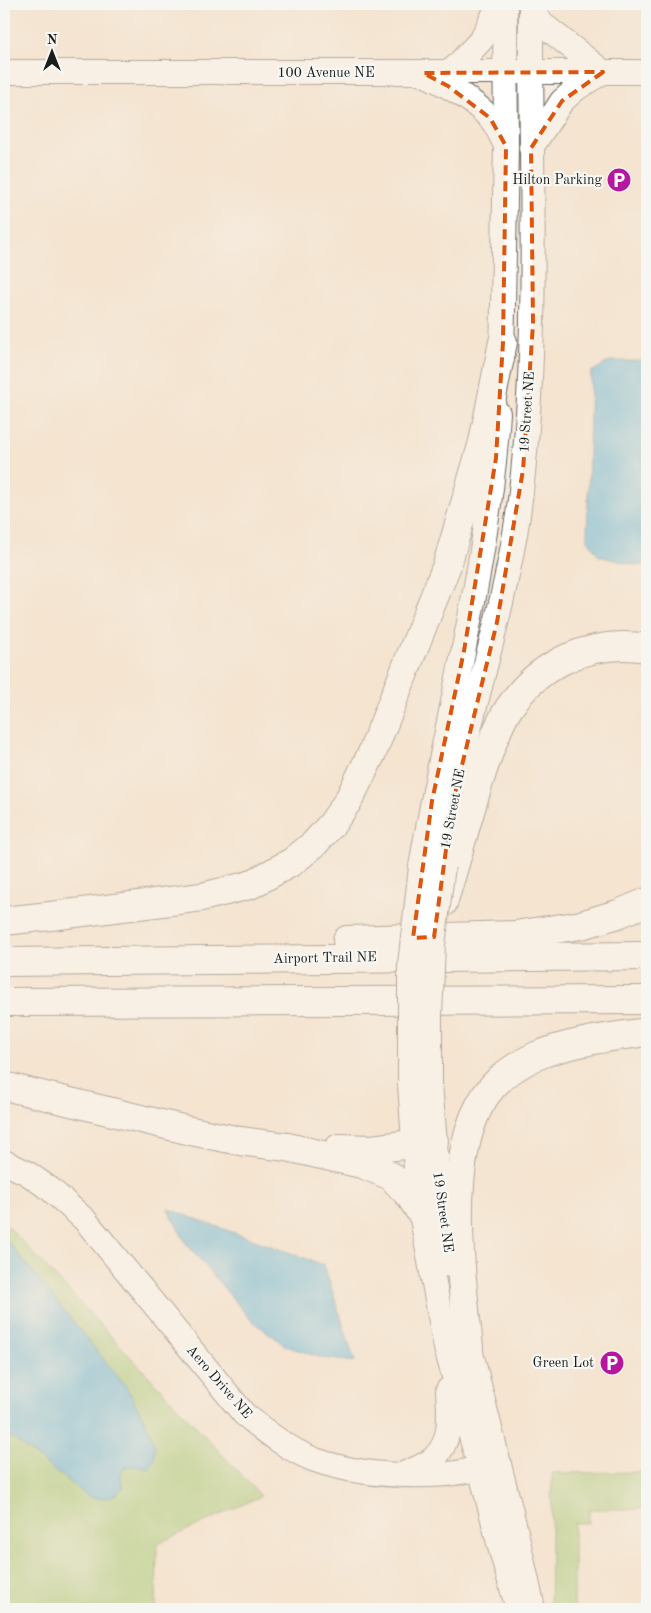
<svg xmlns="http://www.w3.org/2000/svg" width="651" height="1613" font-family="'Old Standard TT',serif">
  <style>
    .green { fill: #a3cc78; stroke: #60744a }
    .water { fill: #60b7dd; stroke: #3e6a7c }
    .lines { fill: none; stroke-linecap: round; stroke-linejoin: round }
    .secondary-casing { stroke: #68625b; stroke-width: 26 }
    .highway-casing { stroke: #68625b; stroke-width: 30 }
    .secondary { stroke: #fff; stroke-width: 24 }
    .highway { stroke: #fff; stroke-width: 28 }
    .secondary-bridge-casing { stroke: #68625b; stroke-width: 26; stroke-linecap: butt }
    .secondary-bridge { stroke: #fff; stroke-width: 24 }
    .marked { fill: none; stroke: #de560d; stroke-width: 4; stroke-dasharray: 10 6; stroke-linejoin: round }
    .labels { text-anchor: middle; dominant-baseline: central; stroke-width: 4.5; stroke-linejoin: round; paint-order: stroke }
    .street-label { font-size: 14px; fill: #1c1c1c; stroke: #f6f6f2 }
    .poi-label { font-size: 14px; fill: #1c1c1c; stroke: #f6f6f2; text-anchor: end }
  </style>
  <rect width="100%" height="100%" fill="#f6f6f2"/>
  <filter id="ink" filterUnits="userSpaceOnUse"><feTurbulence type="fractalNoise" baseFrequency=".02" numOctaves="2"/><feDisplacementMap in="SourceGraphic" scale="10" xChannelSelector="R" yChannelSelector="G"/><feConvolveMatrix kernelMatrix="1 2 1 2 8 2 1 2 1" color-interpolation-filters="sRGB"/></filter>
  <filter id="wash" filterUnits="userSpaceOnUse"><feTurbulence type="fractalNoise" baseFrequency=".0096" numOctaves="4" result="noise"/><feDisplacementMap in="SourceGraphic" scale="20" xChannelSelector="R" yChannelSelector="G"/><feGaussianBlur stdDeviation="1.12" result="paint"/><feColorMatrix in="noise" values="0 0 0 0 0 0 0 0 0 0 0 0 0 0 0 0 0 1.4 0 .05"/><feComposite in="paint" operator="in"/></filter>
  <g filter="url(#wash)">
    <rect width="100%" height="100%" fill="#f4e4d0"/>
    <g class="green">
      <polygon points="4,1222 261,1496 157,1544 156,1609 4,1609"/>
      <polygon points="647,1472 647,1509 589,1509 589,1523 574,1523 574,1609 550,1609 552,1473"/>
    </g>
    <g class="water">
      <polygon points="610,361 647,361 647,565 634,565 599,556 587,538 591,372"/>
      <polygon points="168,1209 324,1265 355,1362 322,1358 286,1346 250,1319 185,1242"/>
      <path d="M4,1237L127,1388L149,1429L155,1447L154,1459L149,1469L136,1466L125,1467L120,1475L123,1488C112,1499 103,1500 88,1496L4,1432Z"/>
    </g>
  </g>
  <g filter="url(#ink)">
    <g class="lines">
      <defs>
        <g id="secondary">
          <polyline points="531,10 542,24 603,72"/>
          <polyline points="4,72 647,72"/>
          <polyline points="451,72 482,39 499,4"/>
          <path d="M424,74C447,85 471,98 489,117C496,123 500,135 505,143"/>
          <polyline points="531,148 562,101 577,88 603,72"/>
          <polyline points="502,359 506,146 505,4"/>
          <path d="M443,866C449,829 455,791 463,754C482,675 506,596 518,515C541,346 530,174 531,4"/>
          <path d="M421,867C446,716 489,566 498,413"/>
          <polyline points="410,1084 416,1171 421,1213 446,1348 480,1468 500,1547 518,1609"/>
          <polyline points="430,1084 439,1192 450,1265"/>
          <path d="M4,1162L27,1173L50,1189L85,1220L244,1414C266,1432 289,1450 315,1460C355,1474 404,1477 447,1474C464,1473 482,1467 499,1463"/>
          <polyline points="465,1329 517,1536 532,1604 531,1609"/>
          <path d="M406,1473C415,1469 427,1465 434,1458C453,1440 449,1414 448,1390"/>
        </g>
        <g id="highway">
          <path d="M443,903C458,857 469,810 485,764C491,746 498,725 509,708C539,662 593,639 647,648"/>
          <polyline points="4,921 59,915 202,897 250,885 292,862 314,844 332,824 348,801 372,753 447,565 483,442 503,342"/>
          <polyline points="347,940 515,935 581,925 618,914 647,902"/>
          <polyline points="4,962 647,956"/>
          <polyline points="4,1002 647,1000"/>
          <polyline points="4,1086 191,1131 240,1141 287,1147 362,1164 391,1176 410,1196 421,1213"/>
          <polyline points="339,1148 372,1149 434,1141"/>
          <path d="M469,1348C462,1276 441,1144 493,1086C504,1074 521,1063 536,1056C569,1042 612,1037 647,1032"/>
        </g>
      </defs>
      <use href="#secondary" class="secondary-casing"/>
      <use href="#highway" class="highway-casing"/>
      <use href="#secondary" class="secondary"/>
      <use href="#highway" class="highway"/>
      <defs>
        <g id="secondary-bridge">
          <polyline points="410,1084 410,964 421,867"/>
          <polyline points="430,1084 430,1016 433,945 443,866"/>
        </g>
      </defs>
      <use href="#secondary-bridge" class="secondary-bridge-casing"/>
      <use href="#secondary-bridge" class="secondary-bridge"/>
    </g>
  </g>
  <path d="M0 0H651V1613H0ZM603,72L562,101L531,148L533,324L523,470L497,622L452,806L434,937L413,938L432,801L464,651L496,458L503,342L506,146L490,118L448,86L423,73Z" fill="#f4e4d0" fill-opacity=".55" fill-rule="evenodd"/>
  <path class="marked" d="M603,72L562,101L531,148L533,324L523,470L497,622L452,806L434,937L413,938L432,801L464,651L496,458L503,342L506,146L490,118L448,86L423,73Z"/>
  <defs>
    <symbol id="parking-disc" viewBox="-11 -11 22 22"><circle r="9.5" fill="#b5179e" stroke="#f6f6f2"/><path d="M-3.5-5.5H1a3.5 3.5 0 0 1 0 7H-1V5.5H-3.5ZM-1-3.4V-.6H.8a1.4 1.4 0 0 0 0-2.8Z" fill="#fff"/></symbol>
  </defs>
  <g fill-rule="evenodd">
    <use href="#parking-disc" x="605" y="166" width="28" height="28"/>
    <use href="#parking-disc" x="598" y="1349" width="28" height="28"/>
  </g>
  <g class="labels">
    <g class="street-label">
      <text x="326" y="73">100 Avenue NE</text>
      <text transform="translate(527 412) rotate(-86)">19 Street NE</text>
      <text transform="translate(453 809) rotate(-79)">19 Street NE</text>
      <text transform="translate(325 958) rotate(-1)">Airport Trail NE</text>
      <text transform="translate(443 1212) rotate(82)">19 Street NE</text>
      <text transform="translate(219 1382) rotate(49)">Aero Drive NE</text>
    </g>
    <g class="poi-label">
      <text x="602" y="180">Hilton Parking</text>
      <text x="594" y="1363">Green Lot</text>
    </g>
  </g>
  <rect width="651" height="1613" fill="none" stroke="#f6f6f2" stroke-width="20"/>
  <g transform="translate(52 52)" stroke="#f6f6f2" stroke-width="4" paint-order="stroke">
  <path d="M0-4L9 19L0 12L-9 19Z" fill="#1c1c1c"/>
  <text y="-8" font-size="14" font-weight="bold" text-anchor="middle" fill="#1c1c1c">N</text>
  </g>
</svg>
